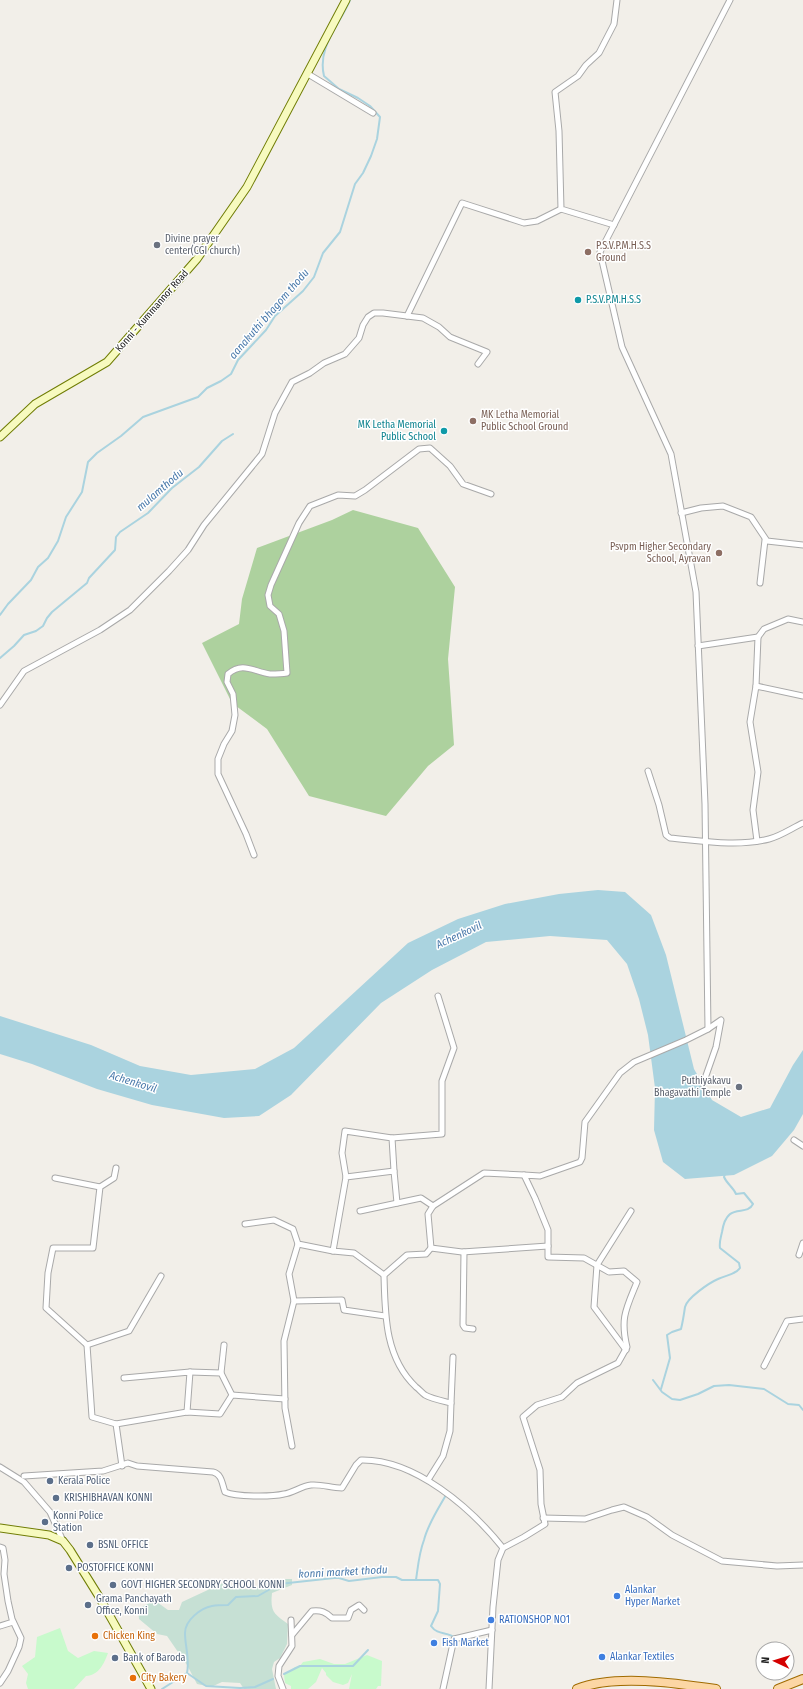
<svg xmlns="http://www.w3.org/2000/svg" width="803" height="1689" font-family="'Fira Sans Condensed',sans-serif">
  <style>
    .forest { fill: #add19e }
    .wetland { fill: #c6e0d4 }
    .park { fill: #c8facc }
    .water { fill: #aad3df }
    .lines { fill: none; stroke-linecap: round; stroke-linejoin: round }
    .stream { stroke: #aad3df; stroke-width: 2 }
    .street-casing { stroke: #a9a9a9; stroke-width: 7 }
    .secondary-casing { stroke: #707d05; stroke-width: 9 }
    .primary-casing { stroke: #a06b00; stroke-width: 10 }
    .street { stroke: #fff; stroke-width: 5 }
    .secondary { stroke: #f7fabf; stroke-width: 7 }
    .primary { stroke: #fcd6a4; stroke-width: 8 }
    .worship-dot { fill: #6b7280; stroke: #fff; stroke-width: 1.5 }
    .education-dot { fill: #8d6e63; stroke: #fff; stroke-width: 1.5 }
    .culture-dot { fill: #0f9aa8; stroke: #fff; stroke-width: 1.5 }
    .service-dot { fill: #5c6f8a; stroke: #fff; stroke-width: 1.5 }
    .shop-dot { fill: #3f7fe0; stroke: #fff; stroke-width: 1.5 }
    .food-dot { fill: #e8710a; stroke: #fff; stroke-width: 1.5 }
    .labels { text-anchor: middle; dominant-baseline: central; stroke-width: 3; stroke-linejoin: round; paint-order: stroke }
    .worship-label { font-size: 10px; fill: #5b616d; stroke: #fff; text-anchor: start }
    .education-label { font-size: 10px; fill: #785e54; stroke: #fff; text-anchor: start }
    .culture-label { font-size: 10px; fill: #0d838f; stroke: #fff; text-anchor: start }
    .street-label { font-size: 10px; fill: #222; stroke: #fff }
    .service-label { font-size: 10px; fill: #4e5e75; stroke: #fff; text-anchor: start }
    .shop-label { font-size: 10px; fill: #366cbe; stroke: #fff; text-anchor: start }
    .food-label { font-size: 10px; fill: #c56008; stroke: #fff; text-anchor: start }
    .water-label { font-size: 11px; font-style: italic; fill: #4a7aab; stroke: #fff }
  </style>
  <rect width="100%" height="100%" fill="#f2efe9"/>
  <polygon class="forest" points="353,510 418,528 455,587 448,659 454,745 428,766 386,816 309,796 267,729 232,703 202,643 239,624 242,599 257,548 332,520"/>
  <path class="wetland" d="M279,1579H292V1585L272,1593C270,1612 274,1614 288,1624L287,1644L280,1658L274,1662L272,1669L276,1689H244L240,1683L222,1682L211,1687L197,1684L187,1665L167,1636L157,1634L139,1619L138,1609L154,1600L168,1610H179L182,1602L225,1582C253,1597 253,1585 279,1579Z"/>
  <g class="park">
    <path d="M60,1628L68,1651L78,1658L94,1651L108,1653C104,1664 99,1675 86,1676L74,1689H28L26,1683L28,1674L22,1666L35,1657L37,1637Z"/>
    <polygon points="367,1655 382,1661 381,1686 378,1686 376,1689 349,1689 352,1674 348,1683 343,1685 333,1682 326,1675 326,1673 322,1668 316,1682 308,1689 291,1689 291,1686 285,1683 284,1675 295,1667 300,1666 303,1662 320,1659 334,1664 345,1664"/>
  </g>
  <polygon class="water" points="598,890 625,892 651,915 666,955 694,1069 712,1100 741,1117 770,1108 793,1065 803,1050 803,1114 794,1130 772,1156 734,1175 685,1179 663,1162 654,1130 655,1088 648,1035 639,999 627,964 607,940 550,936 486,942 432,970 381,1003 291,1095 259,1116 224,1118 152,1105 97,1089 32,1064 0,1054 0,1016 91,1045 140,1066 191,1075 255,1069 294,1048 408,943 458,919 505,904 559,894"/>
  <g class="lines">
    <g class="stream">
      <path d="M0,615L8,604L31,580L38,567L48,558L58,541L66,517L82,492L88,462L97,453L121,436L143,417L198,397L207,388L221,381L231,374L238,360L266,330L275,316L303,291L314,277L323,253L340,232L355,184L363,173L371,156L377,139L380,117L370,106L358,98L339,89L324,76C317,47 339,26 350,0"/>
      <polyline points="0,658 14,646 24,635 36,631 43,626 47,618 52,612 87,583 89,578 115,550 116,537 120,532 148,513 172,488 199,467 222,441 233,434"/>
      <polyline points="653,1380 662,1392 672,1399 680,1400 698,1394 714,1386 729,1385 764,1389 788,1404 799,1405 803,1410"/>
      <path d="M661,1389L670,1358L667,1335L672,1332L681,1329C683,1321 684,1314 685,1307C687,1298 709,1283 718,1279C726,1275 735,1275 740,1268L739,1263L720,1248C719,1242 721,1237 722,1232C727,1200 746,1218 753,1204L744,1193L736,1194C733,1187 727,1184 724,1177L725,1174"/>
      <path d="M416,1580C418,1566 419,1553 424,1540C428,1524 438,1509 446,1495"/>
      <path d="M187,1673C190,1658 185,1647 185,1633C185,1620 201,1608 212,1606C217,1605 223,1605 228,1605L236,1597L258,1596L279,1584L334,1578H339L349,1581L382,1577H396L402,1580H438L440,1584L438,1611L431,1626C438,1636 448,1631 455,1638"/>
      <polyline points="284,1674 300,1666 353,1666 368,1650"/>
      <polyline points="162,1689 187,1673 206,1686 240,1688 255,1687 273,1679"/>
    </g>
    <defs>
      <g id="street">
        <polyline points="308,74 373,113"/>
        <polyline points="614,225 561,209 559,131 555,92 578,76 586,65 599,53 614,24 617,0"/>
        <polyline points="407,316 462,203 524,223 537,221 561,209"/>
        <polyline points="681,513 701,508 723,506 751,517 767,541 803,545"/>
        <polyline points="760,583 765,540"/>
        <polyline points="698,646 758,637"/>
        <polyline points="756,686 758,637 764,629 788,619 803,622"/>
        <polyline points="0,705 24,671 100,630 130,610 169,571 188,550 204,525 262,454 275,413 292,382 310,373 324,363 345,354 359,338 363,325 368,317 374,313 383,313 423,318 439,327 450,337 487,352 478,364"/>
        <path d="M648,771L659,805L666,835L670,838C703,841 737,847 769,839C781,836 792,828 803,823"/>
        <polyline points="757,841 753,810 758,772 750,722 756,686 803,696"/>
        <path d="M254,855L246,834L218,774V759L224,744L232,731L235,715L233,694L227,682L228,674C243,661 254,672 270,674C276,674 281,674 287,673L284,631L279,614L270,606L268,595L271,585L299,523L310,506L338,495L355,496L365,490L419,449L430,448L450,466L463,484L491,494"/>
        <polyline points="708,1029 705,804 696,592 671,454 622,347 600,252 730,0"/>
        <polyline points="392,1138 442,1134 442,1081 454,1048 438,996"/>
        <polyline points="794,1140 803,1146"/>
        <polyline points="346,1177 342,1153 345,1131 392,1138 394,1171"/>
        <polyline points="55,1178 100,1187"/>
        <polyline points="360,1211 421,1198 433,1206"/>
        <polyline points="245,1224 274,1220 293,1229 298,1244 333,1251"/>
        <polyline points="431,1248 428,1214 433,1206 484,1173 524,1175"/>
        <polyline points="464,1252 463,1325 465,1328 473,1329"/>
        <polyline points="799,1255 803,1243"/>
        <polyline points="384,1275 354,1253 333,1251 346,1177 394,1171 397,1203"/>
        <polyline points="294,1301 342,1300 344,1310 385,1316"/>
        <polyline points="87,1345 46,1308 48,1273 53,1248 93,1248 100,1187 114,1178 116,1168"/>
        <polyline points="626,1350 594,1307 597,1265 631,1211"/>
        <polyline points="764,1366 787,1321 803,1319"/>
        <polyline points="190,1372 221,1373 232,1395"/>
        <polyline points="221,1373 224,1345"/>
        <polyline points="124,1378 190,1372 187,1412"/>
        <polyline points="451,1403 453,1357"/>
        <polyline points="116,1424 92,1417 87,1345 129,1331 161,1276"/>
        <polyline points="292,1446 285,1408 284,1341 294,1301 289,1274 298,1244"/>
        <polyline points="122,1466 116,1424 187,1412 220,1414 232,1395 285,1399"/>
        <polyline points="0,1467 24,1482 50,1512 63,1541"/>
        <path d="M24,1476L103,1471L128,1463L137,1466L213,1472C222,1474 222,1484 225,1492C236,1497 271,1497 284,1494C293,1493 301,1486 311,1485C322,1484 331,1488 342,1488L356,1465L361,1460C415,1459 471,1508 503,1548"/>
        <path d="M428,1480L443,1456L450,1431L451,1403C443,1401 432,1399 425,1395C422,1393 419,1389 416,1387C385,1358 385,1315 384,1275L407,1255L426,1254L431,1248L462,1252L548,1246"/>
        <polyline points="543,1518 585,1519 612,1510 624,1507 647,1517 672,1535 722,1561 777,1566 803,1565"/>
        <polyline points="0,1547 3,1548 5,1560 4,1574 8,1601 12,1619 21,1638 19,1647 8,1671 0,1683"/>
        <polyline points="0,1626 13,1622"/>
        <path d="M292,1635L312,1611C321,1610 326,1612 332,1618H348L351,1610L359,1605L364,1610"/>
        <polyline points="283,1689 278,1676 279,1666 292,1646 291,1620"/>
        <polyline points="443,1689 454,1639 492,1630"/>
        <path d="M489,1689L493,1607L498,1560L503,1548L524,1537L545,1524L541,1504L540,1470L523,1417L537,1405L562,1397L577,1383L618,1363L627,1347C620,1318 626,1309 637,1282L624,1271L609,1272L584,1258L548,1257V1230L535,1198L524,1175L540,1176L580,1162L582,1158L585,1122L620,1073L634,1062L686,1040L708,1029L721,1020L716,1047L703,1084"/>
      </g>
      <g id="secondary">
        <polyline points="0,437 35,404 107,362 197,259 247,187 346,0"/>
        <polyline points="0,1528 49,1535 63,1541 70,1550 98,1595 151,1689"/>
      </g>
      <g id="primary">
        <path d="M577,1689C614,1674 676,1683 716,1689"/>
        <polyline points="778,1689 803,1679"/>
      </g>
    </defs>
    <use href="#street" class="street-casing"/>
    <use href="#secondary" class="secondary-casing"/>
    <use href="#primary" class="primary-casing"/>
    <use href="#street" class="street"/>
    <use href="#secondary" class="secondary"/>
    <use href="#primary" class="primary"/>
  </g>
  <g class="worship-dot">
    <circle cx="157" cy="245" r="4"/>
    <circle cx="739" cy="1087" r="4"/>
  </g>
  <g class="education-dot">
    <circle cx="588" cy="252" r="4"/>
    <circle cx="473" cy="421" r="4"/>
    <circle cx="719" cy="553" r="4"/>
  </g>
  <g class="culture-dot">
    <circle cx="578" cy="300" r="4"/>
    <circle cx="444" cy="431" r="4"/>
  </g>
  <g class="service-dot">
    <circle cx="50" cy="1481" r="4"/>
    <circle cx="56" cy="1498" r="4"/>
    <circle cx="45" cy="1522" r="4"/>
    <circle cx="90" cy="1545" r="4"/>
    <circle cx="69" cy="1568" r="4"/>
    <circle cx="113" cy="1585" r="4"/>
    <circle cx="88" cy="1605" r="4"/>
    <circle cx="115" cy="1658" r="4"/>
  </g>
  <g class="shop-dot">
    <circle cx="617" cy="1596" r="4"/>
    <circle cx="491" cy="1620" r="4"/>
    <circle cx="434" cy="1643" r="4"/>
    <circle cx="602" cy="1657" r="4"/>
  </g>
  <g class="food-dot">
    <circle cx="95" cy="1636" r="4"/>
    <circle cx="133" cy="1678" r="4"/>
  </g>
  <g class="labels">
    <g class="worship-label">
      <text x="165" y="239">Divine prayer<tspan x="165" dy="12">center(CGI church)</tspan></text>
      <text x="731" y="1081" text-anchor="end">Puthiyakavu<tspan x="731" dy="12">Bhagavathi Temple</tspan></text>
    </g>
    <g class="education-label">
      <text x="596" y="246">P.S.V.P.M.H.S.S<tspan x="596" dy="12">Ground</tspan></text>
      <text x="481" y="415">MK Letha Memorial<tspan x="481" dy="12">Public School Ground</tspan></text>
      <text x="711" y="547" text-anchor="end">Psvpm Higher Secondary<tspan x="711" dy="12">School, Ayravan</tspan></text>
    </g>
    <g class="culture-label">
      <text x="586" y="300">P.S.V.P.M.H.S.S</text>
      <text x="436" y="425" text-anchor="end">MK Letha Memorial<tspan x="436" dy="12">Public School</tspan></text>
    </g>
    <g class="street-label">
      <text transform="translate(152 311) rotate(-49)">Konni - Kummannor Road</text>
    </g>
    <g class="service-label">
      <text x="58" y="1481">Kerala Police</text>
      <text x="64" y="1498">KRISHIBHAVAN KONNI</text>
      <text x="53" y="1516">Konni Police<tspan x="53" dy="12">Station</tspan></text>
      <text x="98" y="1545">BSNL OFFICE</text>
      <text x="77" y="1568">POSTOFFICE KONNI</text>
      <text x="121" y="1585">GOVT HIGHER SECONDRY SCHOOL KONNI</text>
      <text x="96" y="1599">Grama Panchayath<tspan x="96" dy="12">Office, Konni</tspan></text>
      <text x="123" y="1658">Bank of Baroda</text>
    </g>
    <g class="shop-label">
      <text x="625" y="1590">Alankar<tspan x="625" dy="12">Hyper Market</tspan></text>
      <text x="499" y="1620">RATIONSHOP NO1</text>
      <text x="442" y="1643">Fish Market</text>
      <text x="610" y="1657">Alankar Textiles</text>
    </g>
    <g class="food-label">
      <text x="103" y="1636">Chicken King</text>
      <text x="141" y="1678">City Bakery</text>
    </g>
    <g class="water-label">
      <text transform="translate(269 314) rotate(-49)">aanakuthi bhagom thodu</text>
      <text transform="translate(160 490) rotate(-41)">mulamthodu</text>
      <text transform="translate(459 935) rotate(-25)">Achenkovil</text>
      <text transform="translate(133 1082) rotate(17)">Achenkovil</text>
      <text transform="translate(343 1572) rotate(-3)">konni market thodu</text>
    </g>
  </g>
  <g transform="translate(775 1661) rotate(274)"><circle r="19" fill="#ffffff" stroke="#a7a7a7"/>
  <path d="M0-3L7 15L0 10L-7 15Z" fill="#d40000"/>
  <text y="-6" font-size="11" font-weight="bold" text-anchor="middle" fill="#222222">N</text>
  </g>
</svg>
